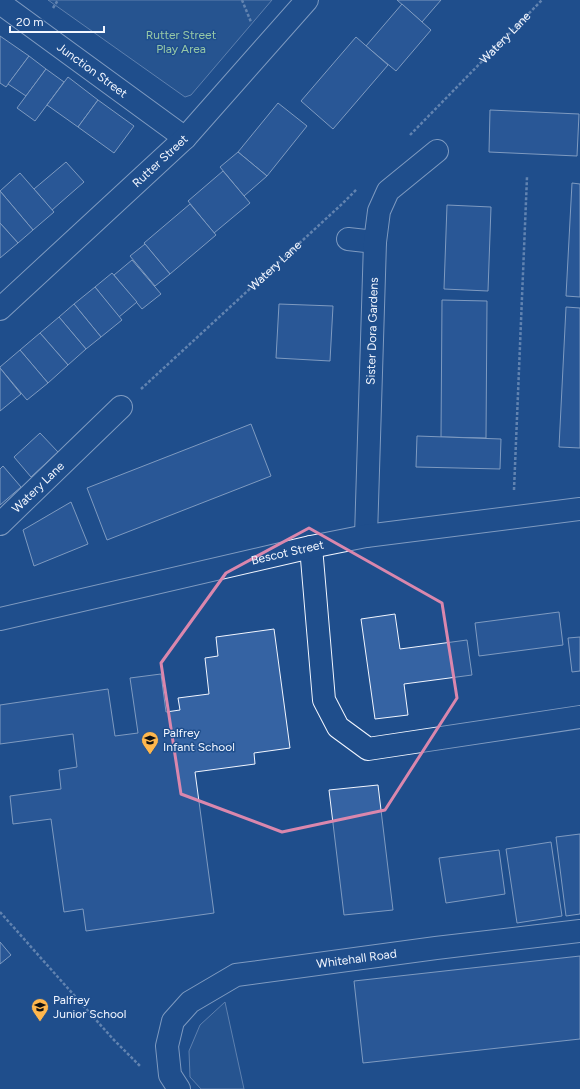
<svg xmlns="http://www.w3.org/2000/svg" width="580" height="1089" font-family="Figtree,sans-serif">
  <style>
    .built { fill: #305b95; stroke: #a8bbd7 }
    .building { fill: #3563a3; stroke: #f2f6ff }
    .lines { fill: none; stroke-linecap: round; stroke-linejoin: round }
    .minor-casing { stroke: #f2f6ff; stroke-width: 24 }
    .path { stroke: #b3c4dc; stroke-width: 2.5; stroke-dasharray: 3 2; stroke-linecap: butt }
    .minor { stroke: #1f4e8c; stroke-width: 22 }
    .marked { fill: none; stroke: #da87ad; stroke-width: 3; stroke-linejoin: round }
    .labels { text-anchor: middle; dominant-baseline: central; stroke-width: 3; stroke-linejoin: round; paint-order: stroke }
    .park-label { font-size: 12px; fill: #97c8a6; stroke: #1f4e8c }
    .street-label { font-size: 12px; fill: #f2f6ff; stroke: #1f4e8c }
    .poi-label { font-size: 12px; fill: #f2f6ff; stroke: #1f4e8c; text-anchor: start }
  </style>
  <rect width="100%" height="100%" fill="#1f4e8c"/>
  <g class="built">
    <polygon points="48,0 272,0 191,95 185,97"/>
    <polygon points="225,1002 244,1089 201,1089 190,1077 189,1051 200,1025"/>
  </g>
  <g class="building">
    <polygon points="397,0 441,0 422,22"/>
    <polygon points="402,4 431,30 396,71 366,46"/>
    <polygon points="0,36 29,56 6,87 0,83"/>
    <polygon points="356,37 388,65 333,129 301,101"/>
    <polygon points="29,56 46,69 26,96 8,84"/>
    <polygon points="46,69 64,82 35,121 17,108"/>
    <polygon points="68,77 98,100 78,127 47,105"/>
    <polygon points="98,100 134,126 114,153 78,127"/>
    <polygon points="278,103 307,126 267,176 238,152"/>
    <polygon points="490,110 579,114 577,156 489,152"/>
    <polygon points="238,152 267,176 244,196 220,167"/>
    <polygon points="66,162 84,182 52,210 34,189"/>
    <polygon points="223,171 250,203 214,233 188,201"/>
    <polygon points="20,173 54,212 33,230 0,191"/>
    <polygon points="572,183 580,184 580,297 566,296"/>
    <polygon points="0,191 33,230 18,243 0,223"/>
    <polygon points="190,204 216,235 170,274 144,243"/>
    <polygon points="447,205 491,207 488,291 444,289"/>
    <polygon points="0,223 18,243 0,258"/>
    <polygon points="145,244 170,274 155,286 130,256"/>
    <polygon points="132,260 161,294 142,309 114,275"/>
    <polygon points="112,273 137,302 119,317 95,287"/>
    <polygon points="95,287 122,320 101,337 74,304"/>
    <polygon points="442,300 487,301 486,438 441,437"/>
    <polygon points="74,304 101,337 86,349 59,317"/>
    <polygon points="279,304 333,306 330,361 276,358"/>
    <polygon points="566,307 580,308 580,448 559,447"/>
    <polygon points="59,317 86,349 68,365 40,333"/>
    <polygon points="40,333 68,365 48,383 20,350"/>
    <polygon points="20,350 48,383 27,400 0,368 0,367"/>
    <polygon points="0,368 21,394 0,411"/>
    <polygon points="251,424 271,476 107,540 87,488"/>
    <polygon points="40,433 58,452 31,477 14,457"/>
    <polygon points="417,436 501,439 500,469 416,467"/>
    <polygon points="3,466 21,487 0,505 0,469"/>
    <polygon points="71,502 88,544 34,566 23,530"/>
    <polygon points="559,612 563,645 479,656 475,623"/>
    <polygon points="395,614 400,649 467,640 472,675 404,684 408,715 375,719 361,619"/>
    <polygon points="274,629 290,748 254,753 255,764 195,772 214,913 86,931 83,909 64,912 51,819 13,824 10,796 61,789 59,770 77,767 73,734 0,744 0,705 108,689 115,736 138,733 130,678 161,674 166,712 180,710 178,698 209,694 205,658 218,656 216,637"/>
    <polygon points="580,637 580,671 572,672 568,638"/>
    <polygon points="378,785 393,910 344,915 329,790"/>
    <polygon points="580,834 580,914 566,916 556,837"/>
    <polygon points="551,842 562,916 517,923 506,849"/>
    <polygon points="499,850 505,894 446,903 439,858"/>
    <polygon points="0,942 11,955 0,964"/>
    <polygon points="580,956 580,1039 363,1063 354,981"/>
  </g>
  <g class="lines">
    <defs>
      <g id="minor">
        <path id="s3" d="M0,3L185,138"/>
        <polyline points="348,239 375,242"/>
        <path id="s4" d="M0,309L185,138L307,0"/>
        <path id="s5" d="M0,524L121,407"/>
        <path id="s6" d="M366,536L375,242L379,211L388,191L437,151"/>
        <polyline points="311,547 324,700 338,727 368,749 580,717"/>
        <path id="s7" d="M0,619L311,547L366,536L580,509"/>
        <path id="s8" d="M179,1089L170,1075L167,1046L173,1021L190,1002L236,975L436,948L580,931"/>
      </g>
    </defs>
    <use href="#minor" class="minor-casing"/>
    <g class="path">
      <polyline points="242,0 251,22"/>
      <polyline points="53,8 58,0"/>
      <path id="s1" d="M410,135L542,0"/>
      <path id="s2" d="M141,389L342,204L357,189"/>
      <polyline points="514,490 527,177"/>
      <polyline points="0,912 113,1039 141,1067"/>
    </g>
    <use href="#minor" class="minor"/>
  </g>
  <path d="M0 0H580V1089H0ZM309,528L442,603L457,698L385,810L282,832L181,794L161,663L226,573Z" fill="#1f4e8c" fill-opacity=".55" fill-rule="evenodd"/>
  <path class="marked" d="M309,528L442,603L457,698L385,810L282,832L181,794L161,663L226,573Z"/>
  <defs>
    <symbol id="school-pin" viewBox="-11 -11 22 30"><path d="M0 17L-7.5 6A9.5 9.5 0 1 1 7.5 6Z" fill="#ffb74d" stroke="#1f4e8c"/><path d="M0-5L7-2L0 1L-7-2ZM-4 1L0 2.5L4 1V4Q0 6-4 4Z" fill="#111"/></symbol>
  </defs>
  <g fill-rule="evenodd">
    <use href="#school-pin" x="140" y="730" width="20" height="27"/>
    <use href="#school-pin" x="30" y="997" width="20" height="27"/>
  </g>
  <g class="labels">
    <g class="park-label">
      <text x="181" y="35">Rutter Street<tspan x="181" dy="14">Play Area</tspan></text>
    </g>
    <g class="street-label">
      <text stroke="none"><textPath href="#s1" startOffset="136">Watery Lane</textPath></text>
      <text stroke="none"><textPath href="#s3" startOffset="114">Junction Street</textPath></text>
      <text stroke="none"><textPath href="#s4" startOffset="218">Rutter Street</textPath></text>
      <text stroke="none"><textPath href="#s2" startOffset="182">Watery Lane</textPath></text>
      <text stroke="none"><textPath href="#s6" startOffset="205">Sister Dora Gardens</textPath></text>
      <text stroke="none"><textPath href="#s5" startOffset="53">Watery Lane</textPath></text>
      <text stroke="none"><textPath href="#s7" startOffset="295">Bescot Street</textPath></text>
      <text stroke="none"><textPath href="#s8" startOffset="272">Whitehall Road</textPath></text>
    </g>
    <g class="poi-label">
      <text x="163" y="733">Palfrey<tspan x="163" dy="14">Infant School</tspan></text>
      <text x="53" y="1000">Palfrey<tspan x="53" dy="14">Junior School</tspan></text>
    </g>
  </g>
  <path d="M10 26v6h94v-6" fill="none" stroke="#f2f6ff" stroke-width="2"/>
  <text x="16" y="26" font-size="12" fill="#f2f6ff" stroke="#1f4e8c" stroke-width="3" paint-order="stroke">20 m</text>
</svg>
